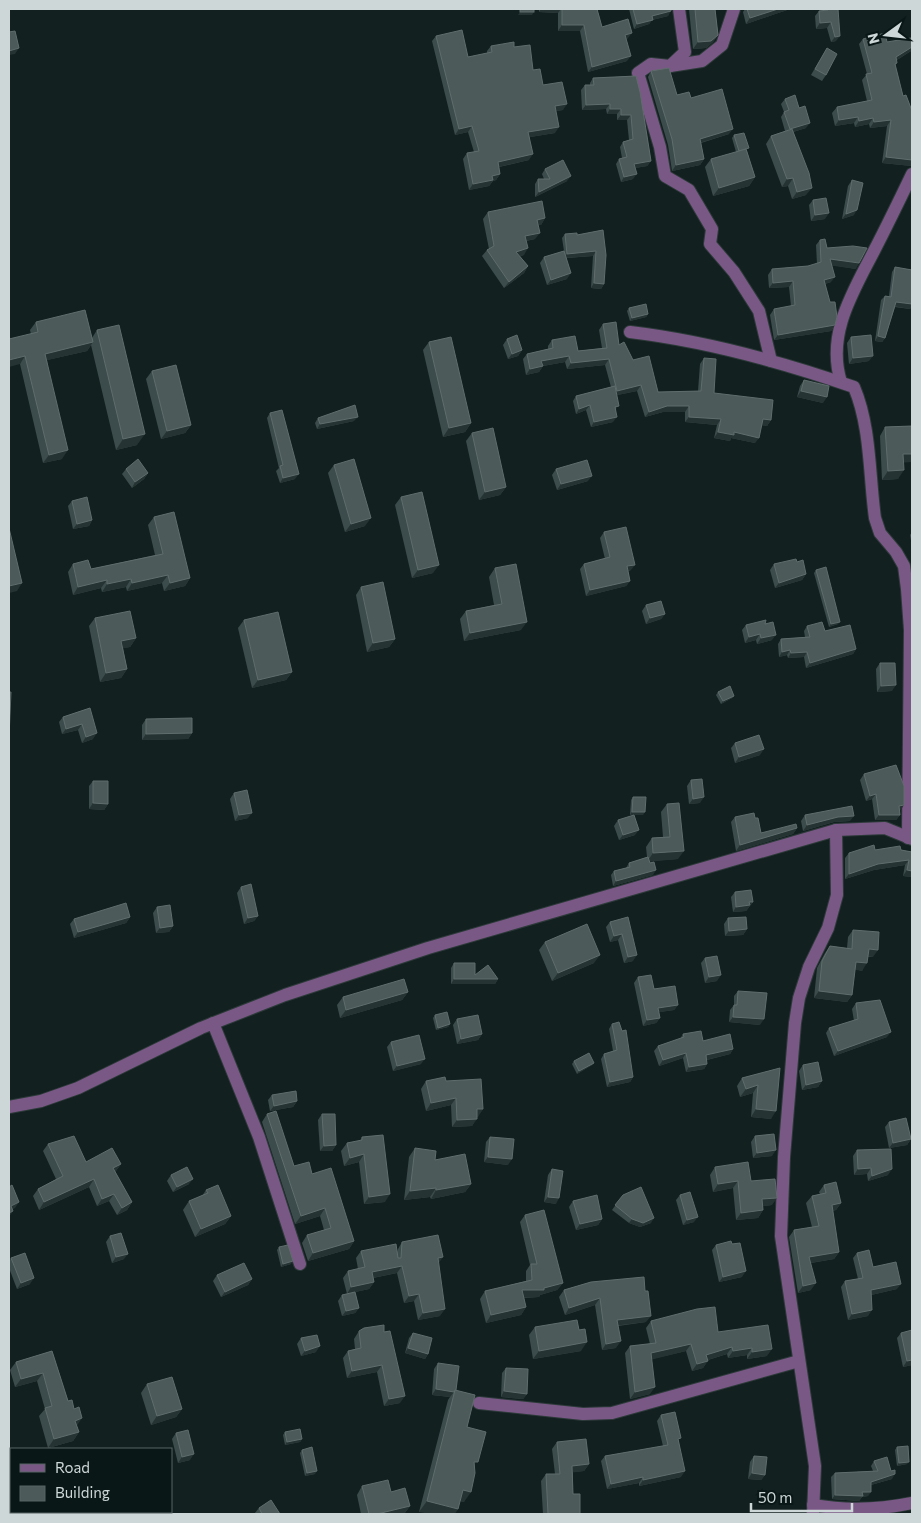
<svg xmlns="http://www.w3.org/2000/svg" width="921" height="1523" font-family="Commissioner,sans-serif">
  <style>
    .lines { fill: none; stroke-linecap: round; stroke-linejoin: round }
    .minor-casing { stroke: #2d3a3a; stroke-width: 14 }
    .minor { stroke: #7a5886; stroke-width: 12 }
    .wall { fill: #3c4b4b }
    .shaded-wall { fill: #253333 }
    .building { fill: #4c5a5a; stroke: #606d6d }
  </style>
  <rect width="100%" height="100%" fill="#132020"/>
  <g class="lines">
    <defs>
      <g id="minor">
        <polyline points="679,9 685,52 670,66 651,64 638,73 660,147 665,176 689,190 712,229 710,244 734,272 759,311 771,361"/>
        <polyline points="670,66 702,61 722,45 734,9"/>
        <path d="M630,332C706,341 782,362 854,387C871,427 869,475 875,518L880,533L896,552L904,566L907,589L910,630L908,838"/>
        <path d="M841,382C826,334 853,292 875,249C888,224 900,199 912,174"/>
        <polyline points="213,1023 259,1137 300,1264"/>
        <polyline points="9,1107 41,1101 78,1088 201,1028 285,995 428,948 836,830 885,828 912,839"/>
        <polyline points="479,1403 583,1414 612,1413 799,1361"/>
        <path d="M813,1505C847,1511 878,1510 912,1503"/>
        <polyline points="813,1514 815,1466 781,1236 784,1157 795,1023 799,998 809,967 828,928 837,895 836,830"/>
      </g>
    </defs>
    <use href="#minor" class="minor-casing"/>
    <use href="#minor" class="minor"/>
  </g>
  <g class="wall">
    <polygon points="539,9 597,9 602,27 628,38 626,39 627,61 588,72 580,31 558,31 558,13 539,12"/>
    <polygon points="629,9 671,9 668,16 652,20 649,24 634,29"/>
    <polygon points="689,9 715,9 718,35 713,42 706,48 693,49"/>
    <polygon points="745,9 790,9 746,24 743,12"/>
    <polygon points="825,9 838,9 836,41 831,42 827,28 816,29 815,16 819,11 824,10"/>
    <polygon points="436,36 468,57 487,53 487,51 491,46 514,47 533,70 543,85 563,110 556,111 555,133 530,137 529,160 499,167 500,174 496,180 493,181 489,186 469,190 463,159 467,153 474,152 468,132 455,135 432,41"/>
    <polygon points="863,39 887,42 911,51 897,60 895,66 903,96 912,111 912,166 882,163 887,126 870,128 869,124 855,127 854,123 835,126 832,113 837,107 867,101 862,80 867,74 859,44"/>
    <polygon points="827,48 826,75 822,81 811,75"/>
    <polygon points="651,71 677,95 691,98 729,134 701,143 704,159 700,165 672,171 668,145 648,77"/>
    <polygon points="636,76 651,161 647,166 635,168 633,179 621,182 616,164 619,159 622,158 620,147 623,142 629,140 627,120 617,120 617,114 607,114 606,109 582,110 581,90 585,85 590,85 590,83 593,78"/>
    <polygon points="785,99 806,128 793,132 806,195 792,199 788,186 782,187 766,144 771,136 785,131 781,117 784,112 781,104"/>
    <polygon points="734,135 747,151 755,177 749,186 713,196 705,167 711,159 736,152 732,138"/>
    <polygon points="545,169 567,181 535,197 535,184 538,179 544,179 542,174"/>
    <polygon points="852,180 854,215 842,219 848,186"/>
    <polygon points="813,200 825,219 811,221 809,205"/>
    <polygon points="488,212 545,218 541,225 538,225 535,239 526,241 524,255 520,256 528,266 524,273 504,288 482,256 487,250 489,249 483,219"/>
    <polygon points="603,230 604,284 601,289 591,288 593,256 567,258 567,279 547,285 540,263 544,257 564,251 562,238 565,234 577,235"/>
    <polygon points="820,240 827,248 856,269 832,265 831,282 825,284 835,325 831,331 774,340 770,315 774,309 791,306 789,287 769,288 768,275 772,269 808,266 817,264 816,245"/>
    <polygon points="895,267 912,270 912,306 910,309 895,307 885,338 882,342 875,341 881,300 885,296 889,296 892,272"/>
    <polygon points="629,308 648,314 646,317 630,321 627,311"/>
    <polygon points="36,322 92,338 97,330 137,445 116,450 91,345 87,351 47,360 62,459 43,463 20,364 31,334 30,330"/>
    <polygon points="603,324 619,345 633,360 658,392 698,391 700,364 704,358 714,393 771,420 767,426 762,425 755,443 731,438 730,441 714,438 717,425 685,422 685,412 663,412 645,417 637,391 617,395 616,411 613,422 591,427 586,410 576,414 573,401 576,396 611,387 605,365 567,369 565,362 543,366 539,372 526,375 523,359 527,354 548,349 548,346 552,340 578,351 602,348 599,330"/>
    <polygon points="851,337 869,361 849,364 847,343"/>
    <polygon points="507,339 522,350 518,356 508,359 503,345"/>
    <polygon points="429,342 471,423 465,432 443,437 423,350"/>
    <polygon points="152,371 191,425 185,433 161,439 146,379"/>
    <polygon points="804,380 823,403 797,397 800,386"/>
    <polygon points="270,413 295,479 280,483 276,471 279,468 267,418"/>
    <polygon points="318,418 354,421 317,429 315,423"/>
    <polygon points="912,426 912,462 903,462 898,479 882,480 880,436 885,427"/>
    <polygon points="472,433 506,487 500,495 479,500 466,441"/>
    <polygon points="334,465 365,526 345,532 328,473"/>
    <polygon points="126,469 148,473 144,479 132,488 122,474"/>
    <polygon points="556,469 588,481 557,490 552,475"/>
    <polygon points="401,497 433,573 412,578 395,505"/>
    <polygon points="72,501 92,520 89,526 73,529 68,506"/>
    <polygon points="154,517 190,578 185,586 164,591 162,583 127,591 126,587 102,592 101,588 73,595 68,572 73,564 91,569 155,555 148,525"/>
    <polygon points="604,532 631,570 628,571 630,581 626,586 586,596 580,569 584,564 605,559 600,538"/>
    <polygon points="912,532 912,546 910,535"/>
    <polygon points="797,562 806,574 802,580 775,588 770,570 774,564"/>
    <polygon points="495,568 521,630 464,641 460,619 466,611 494,605 489,577"/>
    <polygon points="816,570 838,624 829,627 814,573"/>
    <polygon points="361,587 395,639 389,647 367,652 356,595"/>
    <polygon points="646,605 665,614 661,619 646,624 642,611"/>
    <polygon points="95,618 136,638 130,647 123,648 127,669 121,678 100,682 89,626"/>
    <polygon points="244,620 292,672 286,680 252,688 238,628"/>
    <polygon points="765,624 772,640 757,644 756,640 745,643 742,630 746,625"/>
    <polygon points="807,626 825,631 856,649 853,654 806,668 804,657 788,658 787,655 779,657 778,644 781,639 805,637 804,631"/>
    <polygon points="880,663 892,691 877,692 876,669"/>
    <polygon points="718,692 734,696 732,698 721,704 716,695"/>
    <polygon points="90,708 93,739 82,743 78,730 62,734 59,722 63,717"/>
    <polygon points="146,719 192,733 188,739 142,740 142,725"/>
    <polygon points="735,743 760,755 735,763 731,748"/>
    <polygon points="864,774 900,811 899,811 900,815 896,820 875,820 872,799 866,801 860,780"/>
    <polygon points="691,780 700,803 689,804 687,786"/>
    <polygon points="93,781 108,804 104,810 89,809 89,786"/>
    <polygon points="234,793 248,818 235,821 230,799"/>
    <polygon points="633,797 643,815 630,815 631,800"/>
    <polygon points="667,804 678,859 649,861 653,875 613,886 611,875 614,871 626,868 629,863 647,857 646,847 652,838 663,837 661,812"/>
    <polygon points="805,815 850,821 834,822 803,831 801,821"/>
    <polygon points="735,817 755,818 761,833 797,828 793,834 736,851 731,822"/>
    <polygon points="618,820 635,835 619,840 614,826"/>
    <polygon points="875,850 901,850 912,852 912,877 903,876 905,865 874,870 845,879 845,858 849,853"/>
    <polygon points="241,887 258,916 254,921 244,924 237,893"/>
    <polygon points="735,892 753,902 746,911 733,912 731,897"/>
    <polygon points="157,907 173,926 169,932 156,933 153,913"/>
    <polygon points="130,917 126,923 74,938 70,924 74,919"/>
    <polygon points="628,917 633,961 624,963 618,940 610,942 606,927 610,922"/>
    <polygon points="728,918 747,929 743,935 725,936 724,924"/>
    <polygon points="853,930 873,957 868,957 862,971 855,969 852,995 847,1002 814,998 817,968 825,953 830,946 847,948 848,937"/>
    <polygon points="545,942 594,963 552,981 539,950"/>
    <polygon points="705,958 717,981 705,983 701,963"/>
    <polygon points="454,963 475,975 498,979 495,984 451,984 451,968"/>
    <polygon points="638,977 678,1005 674,1010 659,1012 660,1018 656,1023 643,1026 634,983"/>
    <polygon points="738,991 760,1025 729,1022 730,1010 734,1005 734,996"/>
    <polygon points="408,992 402,1000 340,1018 337,1005 343,997"/>
    <polygon points="856,1003 887,1037 834,1056 826,1033 829,1028 854,1021 852,1009"/>
    <polygon points="435,1015 450,1024 448,1027 436,1030 433,1018"/>
    <polygon points="457,1019 482,1034 478,1040 457,1044 453,1025"/>
    <polygon points="612,1024 633,1077 630,1082 607,1087 601,1059 604,1054 613,1051 609,1029"/>
    <polygon points="683,1034 703,1041 733,1049 730,1054 707,1060 707,1064 704,1069 686,1072 683,1058 659,1066 654,1051 658,1046 680,1039"/>
    <polygon points="391,1042 421,1064 393,1071 387,1047"/>
    <polygon points="574,1061 594,1063 592,1065 577,1074 572,1064"/>
    <polygon points="803,1065 822,1081 818,1087 802,1090 799,1071"/>
    <polygon points="780,1068 771,1119 751,1117 753,1093 740,1097 737,1086 742,1078"/>
    <polygon points="426,1081 446,1081 483,1109 477,1117 472,1126 452,1127 451,1105 426,1111 421,1089"/>
    <polygon points="272,1095 297,1101 293,1107 270,1111 268,1100"/>
    <polygon points="267,1114 294,1166 312,1174 354,1241 349,1249 308,1261 302,1243 307,1235 324,1230 320,1216 295,1224 262,1122"/>
    <polygon points="322,1114 336,1145 332,1151 320,1151 318,1120"/>
    <polygon points="889,1122 911,1139 907,1145 889,1148 885,1127"/>
    <polygon points="755,1136 772,1156 753,1158 751,1142"/>
    <polygon points="362,1137 385,1202 364,1204 359,1162 344,1166 341,1151 347,1143 360,1141"/>
    <polygon points="490,1137 508,1165 484,1162 486,1142"/>
    <polygon points="48,1144 86,1162 121,1164 115,1172 132,1202 127,1210 117,1215 109,1201 97,1206 89,1187 39,1210 33,1196 38,1189 56,1179 43,1151"/>
    <polygon points="415,1148 435,1160 471,1184 465,1192 431,1199 430,1197 404,1200 409,1157"/>
    <polygon points="857,1150 888,1175 868,1181 867,1174 854,1175 853,1156"/>
    <polygon points="715,1167 751,1181 772,1205 763,1206 763,1210 758,1218 736,1220 733,1188 713,1192 710,1175"/>
    <polygon points="552,1169 556,1204 544,1202 548,1175"/>
    <polygon points="171,1175 189,1184 173,1192 167,1181"/>
    <polygon points="824,1185 841,1203 836,1210 832,1211 839,1252 834,1259 811,1263 811,1290 798,1293 789,1237 794,1230 812,1227 806,1203 812,1196 820,1194 819,1192"/>
    <polygon points="206,1190 231,1216 225,1224 195,1237 183,1210 189,1201 202,1196"/>
    <polygon points="623,1195 651,1223 640,1227 629,1223 612,1210"/>
    <polygon points="680,1195 694,1222 683,1225 676,1200"/>
    <polygon points="573,1201 602,1219 598,1225 576,1230 569,1207"/>
    <polygon points="525,1215 563,1283 557,1290 540,1295 539,1297 524,1298 526,1307 521,1315 486,1323 480,1299 485,1291 526,1281 526,1271 530,1265 520,1222"/>
    <polygon points="110,1236 124,1259 112,1263 106,1242"/>
    <polygon points="402,1242 438,1263 440,1316 418,1320 414,1301 404,1303 397,1273 373,1278 374,1282 369,1289 355,1292 359,1308 355,1313 342,1316 338,1301 342,1295 347,1294 343,1278 348,1271 358,1269 356,1258 361,1251 397,1253 398,1249"/>
    <polygon points="716,1245 742,1277 719,1282 712,1250"/>
    <polygon points="279,1247 291,1264 281,1267 277,1250"/>
    <polygon points="857,1253 897,1289 871,1295 868,1316 848,1320 841,1287 845,1281 858,1279 853,1258"/>
    <polygon points="11,1258 30,1284 17,1289 9,1268 9,1262"/>
    <polygon points="217,1275 252,1279 248,1285 221,1297 213,1281"/>
    <polygon points="591,1282 646,1322 618,1326 616,1348 602,1350 595,1305 565,1315 559,1297 564,1290"/>
    <polygon points="651,1321 718,1332 767,1356 747,1359 747,1355 728,1358 727,1354 708,1360 703,1368 692,1371 686,1351 652,1359 650,1394 630,1399 625,1353 630,1346 650,1344 646,1328"/>
    <polygon points="535,1327 579,1330 581,1351 533,1359 529,1335"/>
    <polygon points="359,1331 384,1332 400,1403 384,1406 377,1372 347,1378 343,1358 348,1351 355,1349 354,1339"/>
    <polygon points="413,1333 428,1354 425,1359 405,1353 409,1338"/>
    <polygon points="901,1333 912,1365 903,1367 897,1338"/>
    <polygon points="301,1338 316,1352 301,1356 297,1344"/>
    <polygon points="52,1351 68,1401 79,1432 73,1441 48,1448 39,1416 45,1409 37,1381 15,1387 10,1370 16,1362"/>
    <polygon points="438,1363 456,1390 467,1427 475,1466 464,1502 460,1501 419,1512 448,1400 450,1397 432,1395 434,1369"/>
    <polygon points="506,1368 527,1394 523,1399 501,1397 502,1373"/>
    <polygon points="147,1384 182,1409 176,1417 151,1425 141,1393"/>
    <polygon points="661,1415 679,1441 681,1477 639,1486 639,1483 607,1489 601,1461 605,1456 663,1446 657,1421"/>
    <polygon points="285,1432 302,1439 300,1442 285,1445 283,1435"/>
    <polygon points="176,1433 190,1460 178,1463 172,1439"/>
    <polygon points="557,1442 589,1464 584,1471 573,1472 573,1494 580,1514 543,1514 541,1481 546,1474 555,1474 552,1449"/>
    <polygon points="897,1447 907,1464 897,1466 895,1450"/>
    <polygon points="302,1450 315,1474 305,1476 300,1453"/>
    <polygon points="754,1456 765,1475 761,1480 748,1479 750,1462"/>
    <polygon points="874,1461 892,1479 871,1485 868,1496 862,1497 859,1501 832,1499 831,1477 835,1473 873,1471 871,1466"/>
    <polygon points="362,1486 391,1492 410,1506 404,1514 361,1514 357,1495"/>
    <polygon points="11,1495 11,1512 43,1512 44,1514 9,1514 9,1496"/>
    <polygon points="259,1508 280,1514 254,1514"/>
  </g>
  <g class="shaded-wall">
    <polygon points="541,9 561,9 558,13 539,12"/>
    <polygon points="778,9 790,9 746,24 750,18"/>
    <polygon points="671,11 668,16 652,20 649,24 634,29 637,24 652,16"/>
    <polygon points="520,12 534,12 532,15 518,15"/>
    <polygon points="831,22 827,28 816,29 820,23"/>
    <polygon points="562,25 584,25 580,31 558,31"/>
    <polygon points="632,33 628,38 621,40 625,35"/>
    <polygon points="718,35 713,42 706,48 693,49 698,42"/>
    <polygon points="840,36 836,41 831,42 835,37"/>
    <polygon points="912,47 912,49 911,51 892,63 896,57"/>
    <polygon points="19,48 15,54 9,55 9,51"/>
    <polygon points="631,56 627,61 588,72 592,67"/>
    <polygon points="567,104 563,110 551,112 555,106"/>
    <polygon points="610,104 606,109 582,110 586,105"/>
    <polygon points="610,109 621,109 617,114 607,114"/>
    <polygon points="621,115 631,115 627,120 617,120"/>
    <polygon points="858,117 854,123 835,126 839,120"/>
    <polygon points="873,118 869,124 855,127 859,121"/>
    <polygon points="891,120 887,126 870,128 874,122"/>
    <polygon points="810,123 806,128 786,134 790,129"/>
    <polygon points="472,126 468,132 455,135 459,129"/>
    <polygon points="559,127 555,133 524,138 528,132"/>
    <polygon points="733,129 729,134 696,144 700,139"/>
    <polygon points="533,154 529,160 494,168 498,162"/>
    <polygon points="886,157 912,160 912,166 882,163"/>
    <polygon points="704,159 700,165 672,171 676,165"/>
    <polygon points="651,161 647,166 630,169 634,164"/>
    <polygon points="500,174 496,180 493,181 489,186 469,190 473,184 492,176"/>
    <polygon points="637,174 633,179 621,182 624,177"/>
    <polygon points="571,176 567,181 535,197 539,192"/>
    <polygon points="755,177 749,186 713,196 719,188"/>
    <polygon points="793,178 788,186 782,187 787,179"/>
    <polygon points="812,188 806,195 792,199 797,192"/>
    <polygon points="857,210 854,215 842,219 846,214"/>
    <polygon points="829,213 825,219 811,221 815,215"/>
    <polygon points="545,218 541,225 532,226 537,220"/>
    <polygon points="540,233 535,239 520,242 525,236"/>
    <polygon points="528,248 524,255 512,258 516,252"/>
    <polygon points="596,251 593,256 564,258 567,254"/>
    <polygon points="830,259 859,263 856,269 827,265"/>
    <polygon points="528,266 524,273 504,288 509,282"/>
    <polygon points="571,273 567,279 547,285 551,280"/>
    <polygon points="835,277 831,282 821,285 824,280"/>
    <polygon points="793,281 789,287 769,288 773,283"/>
    <polygon points="594,283 604,284 601,289 591,288"/>
    <polygon points="896,302 912,304 912,306 910,309 893,306"/>
    <polygon points="648,314 646,317 630,321 632,318"/>
    <polygon points="835,325 831,331 774,340 778,335"/>
    <polygon points="878,336 885,338 882,342 875,341"/>
    <polygon points="93,342 87,351 39,362 45,354"/>
    <polygon points="522,350 518,356 508,359 512,354"/>
    <polygon points="25,356 20,364 9,367 9,360"/>
    <polygon points="569,356 565,362 537,367 541,361"/>
    <polygon points="873,356 869,361 849,364 853,358"/>
    <polygon points="609,359 605,365 567,369 571,363"/>
    <polygon points="543,366 539,372 526,375 530,369"/>
    <polygon points="641,385 637,391 613,396 617,391"/>
    <polygon points="801,391 827,397 823,403 797,397"/>
    <polygon points="590,405 586,410 576,414 579,409"/>
    <polygon points="667,406 689,406 685,412 663,412 645,417 649,412"/>
    <polygon points="358,417 354,421 317,429 320,424"/>
    <polygon points="617,417 613,422 591,427 594,422"/>
    <polygon points="689,417 721,419 717,425 685,422"/>
    <polygon points="763,419 771,420 767,426 759,425"/>
    <polygon points="471,423 465,432 443,437 449,428"/>
    <polygon points="191,425 185,433 161,439 167,431"/>
    <polygon points="718,432 734,432 759,438 755,443 731,438 730,441 714,438"/>
    <polygon points="145,434 137,445 116,450 123,439"/>
    <polygon points="68,450 62,459 43,463 49,455"/>
    <polygon points="903,454 912,454 912,462 897,463"/>
    <polygon points="904,470 898,479 882,480 888,471"/>
    <polygon points="148,473 144,479 132,488 135,482"/>
    <polygon points="299,474 295,479 280,483 283,478"/>
    <polygon points="592,476 588,481 557,490 561,484"/>
    <polygon points="506,487 500,495 479,500 485,492"/>
    <polygon points="371,518 365,526 345,532 351,524"/>
    <polygon points="92,520 89,526 73,529 77,524"/>
    <polygon points="439,565 433,573 412,578 418,570"/>
    <polygon points="635,565 631,570 623,572 627,566"/>
    <polygon points="806,574 802,580 775,588 779,583"/>
    <polygon points="168,575 162,583 127,591 132,583"/>
    <polygon points="190,578 185,586 164,591 170,583"/>
    <polygon points="131,579 126,587 102,592 107,584"/>
    <polygon points="107,580 101,588 73,595 78,587"/>
    <polygon points="630,581 626,586 586,596 590,590"/>
    <polygon points="22,583 17,591 9,593 9,586"/>
    <polygon points="665,614 661,619 646,624 650,618"/>
    <polygon points="527,622 521,630 464,641 470,633"/>
    <polygon points="840,622 838,624 829,627 831,624"/>
    <polygon points="760,634 756,640 745,643 749,637"/>
    <polygon points="776,635 772,640 757,644 761,638"/>
    <polygon points="136,638 130,647 115,650 121,641"/>
    <polygon points="395,639 389,647 367,652 373,643"/>
    <polygon points="856,649 853,654 806,668 810,663"/>
    <polygon points="790,650 787,655 779,657 782,652"/>
    <polygon points="807,652 804,657 788,658 791,653"/>
    <polygon points="127,669 121,678 100,682 106,673"/>
    <polygon points="292,672 286,680 252,688 258,680"/>
    <polygon points="896,685 892,691 877,692 881,686"/>
    <polygon points="734,696 732,698 721,704 723,701"/>
    <polygon points="82,724 78,730 62,734 66,729"/>
    <polygon points="97,733 93,739 82,743 86,737"/>
    <polygon points="192,733 188,739 142,740 146,734"/>
    <polygon points="764,749 760,755 735,763 739,757"/>
    <polygon points="876,794 872,799 866,801 870,796"/>
    <polygon points="704,797 700,803 689,804 693,799"/>
    <polygon points="93,803 108,804 104,810 89,809"/>
    <polygon points="904,805 900,811 895,812 899,806"/>
    <polygon points="632,812 645,812 643,815 630,815"/>
    <polygon points="252,813 248,818 235,821 239,815"/>
    <polygon points="879,815 900,815 896,820 875,820"/>
    <polygon points="854,816 850,821 834,822 803,831 807,825 838,817"/>
    <polygon points="797,828 793,834 736,851 740,845"/>
    <polygon points="639,830 635,835 619,840 623,835"/>
    <polygon points="684,851 678,859 647,862 653,853"/>
    <polygon points="909,860 905,865 874,870 845,879 849,874 878,864"/>
    <polygon points="656,870 653,875 613,886 616,881"/>
    <polygon points="907,870 912,871 912,877 903,876"/>
    <polygon points="749,902 753,902 746,911 733,912 736,907"/>
    <polygon points="258,916 254,921 244,924 248,918"/>
    <polygon points="130,917 126,923 74,938 78,932"/>
    <polygon points="173,926 169,932 156,933 160,928"/>
    <polygon points="747,929 743,935 725,936 729,931"/>
    <polygon points="622,934 618,940 610,942 614,936"/>
    <polygon points="869,949 878,950 873,957 864,956"/>
    <polygon points="600,955 594,963 552,981 558,973"/>
    <polygon points="637,955 633,961 624,963 628,957"/>
    <polygon points="856,962 867,963 862,971 851,969"/>
    <polygon points="721,975 717,981 705,983 709,977"/>
    <polygon points="454,979 498,979 495,984 451,984"/>
    <polygon points="819,991 852,995 847,1002 814,998"/>
    <polygon points="408,992 402,1000 340,1018 346,1010"/>
    <polygon points="678,1005 674,1010 654,1013 658,1008"/>
    <polygon points="733,1017 764,1019 760,1025 729,1022"/>
    <polygon points="660,1018 656,1023 643,1026 647,1020"/>
    <polygon points="450,1024 448,1027 436,1030 438,1028"/>
    <polygon points="891,1032 887,1037 834,1056 838,1051"/>
    <polygon points="482,1034 478,1040 457,1044 461,1039"/>
    <polygon points="733,1049 730,1054 702,1061 706,1055"/>
    <polygon points="686,1053 683,1058 659,1066 663,1060"/>
    <polygon points="425,1059 421,1064 393,1071 397,1066"/>
    <polygon points="594,1063 592,1065 577,1074 579,1071"/>
    <polygon points="707,1064 704,1069 686,1072 689,1067"/>
    <polygon points="633,1077 630,1082 607,1087 610,1082"/>
    <polygon points="822,1081 818,1087 802,1090 806,1085"/>
    <polygon points="758,1085 753,1093 740,1097 746,1089"/>
    <polygon points="456,1098 451,1105 426,1111 431,1103"/>
    <polygon points="297,1101 293,1107 270,1111 274,1106"/>
    <polygon points="477,1109 483,1109 478,1117 472,1117"/>
    <polygon points="756,1109 776,1111 771,1119 751,1117"/>
    <polygon points="477,1119 472,1126 452,1127 457,1120"/>
    <polygon points="911,1139 907,1145 889,1148 893,1143"/>
    <polygon points="336,1145 332,1151 320,1151 324,1146"/>
    <polygon points="776,1150 772,1156 753,1158 757,1153"/>
    <polygon points="364,1154 359,1162 344,1166 350,1158"/>
    <polygon points="488,1157 512,1159 508,1165 484,1162"/>
    <polygon points="121,1164 116,1171 108,1175 113,1168"/>
    <polygon points="871,1168 867,1174 854,1175 858,1169"/>
    <polygon points="892,1169 888,1175 868,1181 872,1176"/>
    <polygon points="94,1179 89,1187 39,1210 44,1202"/>
    <polygon points="193,1179 189,1184 173,1192 177,1187"/>
    <polygon points="738,1181 733,1188 713,1192 718,1184"/>
    <polygon points="471,1184 465,1192 431,1199 436,1190"/>
    <polygon points="436,1188 430,1197 404,1200 410,1191"/>
    <polygon points="114,1194 109,1201 97,1206 102,1199"/>
    <polygon points="390,1194 385,1202 364,1204 369,1197"/>
    <polygon points="548,1197 559,1198 556,1204 544,1202"/>
    <polygon points="777,1198 772,1205 757,1207 762,1199"/>
    <polygon points="19,1202 15,1208 9,1211 11,1206"/>
    <polygon points="132,1202 127,1210 117,1215 122,1208"/>
    <polygon points="841,1203 836,1210 826,1212 832,1205"/>
    <polygon points="325,1208 320,1216 295,1224 301,1216"/>
    <polygon points="763,1210 758,1218 736,1220 741,1213"/>
    <polygon points="13,1211 9,1217 9,1213"/>
    <polygon points="231,1216 225,1224 195,1237 201,1229"/>
    <polygon points="698,1217 694,1222 683,1225 687,1220"/>
    <polygon points="654,1218 651,1223 640,1227 629,1223 632,1219"/>
    <polygon points="602,1219 598,1225 576,1230 580,1224"/>
    <polygon points="354,1241 349,1249 308,1261 313,1253"/>
    <polygon points="839,1252 834,1259 804,1264 809,1257"/>
    <polygon points="128,1254 124,1259 112,1263 116,1257"/>
    <polygon points="443,1257 438,1264 438,1258"/>
    <polygon points="293,1261 291,1264 281,1267 283,1264"/>
    <polygon points="402,1266 397,1273 367,1279 372,1272"/>
    <polygon points="746,1271 742,1277 719,1282 723,1277"/>
    <polygon points="34,1278 30,1284 17,1289 21,1283"/>
    <polygon points="252,1279 248,1285 221,1297 225,1292"/>
    <polygon points="374,1282 369,1289 347,1294 351,1287"/>
    <polygon points="563,1283 557,1290 540,1295 539,1297 517,1298 522,1290 544,1288"/>
    <polygon points="816,1283 811,1290 798,1293 803,1286"/>
    <polygon points="901,1284 897,1289 867,1296 871,1290"/>
    <polygon points="419,1294 414,1301 404,1303 409,1296"/>
    <polygon points="600,1298 595,1305 565,1315 569,1308"/>
    <polygon points="526,1307 521,1315 486,1323 491,1315"/>
    <polygon points="359,1308 355,1313 342,1316 346,1311"/>
    <polygon points="445,1309 440,1316 418,1320 423,1313"/>
    <polygon points="872,1310 868,1316 848,1320 852,1314"/>
    <polygon points="651,1316 646,1322 613,1326 617,1320"/>
    <polygon points="621,1341 616,1348 602,1350 606,1344"/>
    <polygon points="587,1342 581,1351 533,1359 539,1351"/>
    <polygon points="691,1344 686,1351 646,1361 651,1353"/>
    <polygon points="320,1346 316,1352 301,1356 305,1351"/>
    <polygon points="732,1347 727,1354 701,1362 706,1355"/>
    <polygon points="408,1348 428,1354 425,1359 405,1353"/>
    <polygon points="752,1348 747,1355 728,1358 733,1351"/>
    <polygon points="772,1349 767,1356 747,1359 752,1352"/>
    <polygon points="912,1360 912,1365 903,1367 907,1361"/>
    <polygon points="708,1361 703,1368 692,1371 697,1364"/>
    <polygon points="382,1365 377,1372 347,1378 352,1371"/>
    <polygon points="43,1373 37,1381 15,1387 21,1379"/>
    <polygon points="655,1387 650,1394 630,1399 635,1392"/>
    <polygon points="436,1389 454,1392 450,1397 432,1395"/>
    <polygon points="504,1391 527,1394 523,1399 501,1397"/>
    <polygon points="405,1396 400,1403 384,1406 389,1399"/>
    <polygon points="182,1409 176,1417 151,1425 157,1416"/>
    <polygon points="82,1418 76,1427 75,1421"/>
    <polygon points="79,1432 73,1441 48,1448 54,1439"/>
    <polygon points="302,1439 300,1442 285,1445 287,1442"/>
    <polygon points="194,1454 190,1460 178,1463 182,1457"/>
    <polygon points="909,1462 907,1464 897,1466 899,1463"/>
    <polygon points="589,1464 584,1471 568,1473 572,1466"/>
    <polygon points="317,1471 315,1474 305,1476 307,1473"/>
    <polygon points="685,1471 681,1477 639,1486 643,1480"/>
    <polygon points="752,1473 765,1475 761,1480 748,1479"/>
    <polygon points="895,1474 892,1479 867,1486 871,1482"/>
    <polygon points="643,1477 639,1483 607,1489 611,1484"/>
    <polygon points="463,1490 471,1492 464,1502 456,1500"/>
    <polygon points="871,1492 868,1496 862,1497 859,1501 832,1499 835,1495"/>
    <polygon points="427,1501 458,1509 455,1514 430,1514 419,1512"/>
    <polygon points="410,1506 404,1514 377,1514"/>
  </g>
  <g class="building">
    <rect x="520" y="9" width="14" height="3"/>
    <polygon points="562,9 597,9 602,27 628,19 632,33 625,35 631,56 592,67 584,25 562,25"/>
    <polygon points="633,9 671,9 671,11 652,16 653,20 637,24"/>
    <polygon points="695,9 715,9 718,35 711,41 698,42"/>
    <polygon points="747,9 778,9 750,18"/>
    <polygon points="827,9 838,9 840,36 835,37 831,22 820,23 819,11 828,10"/>
    <polygon points="462,30 468,57 492,52 491,46 514,42 514,47 530,45 533,70 540,69 543,85 562,82 567,104 555,106 559,127 528,132 533,154 498,162 500,174 492,176 493,180 473,184 467,153 479,151 472,126 459,129 436,36"/>
    <polygon points="15,31 19,48 9,51 9,32"/>
    <polygon points="885,33 887,42 911,38 912,40 912,47 896,57 897,63 895,64 903,96 906,95 912,111 912,160 886,157 891,120 874,122 873,118 859,121 858,117 839,120 837,107 872,100 866,74 872,73 863,39"/>
    <polygon points="827,48 837,54 826,75 815,69"/>
    <polygon points="669,68 677,95 689,92 691,98 722,89 733,129 700,139 704,159 676,165 672,139 651,71"/>
    <polygon points="636,76 640,92 651,161 634,164 637,174 624,177 619,159 627,157 623,142 633,139 631,115 621,115 621,109 610,109 610,104 586,105 585,85 594,85 593,78"/>
    <polygon points="795,95 799,108 805,106 810,123 790,129 784,112 789,110 785,99"/>
    <polygon points="792,129 809,173 812,188 797,192 793,178 787,179 771,136"/>
    <polygon points="744,133 749,148 739,151 734,135"/>
    <polygon points="746,149 755,177 719,188 711,159"/>
    <polygon points="563,160 571,176 539,192 538,179 550,179 545,169"/>
    <polygon points="852,180 863,183 857,210 846,214"/>
    <polygon points="826,198 829,213 815,215 813,200"/>
    <polygon points="542,201 545,218 537,220 540,233 525,236 528,248 516,252 528,266 509,282 487,250 494,246 488,212"/>
    <polygon points="603,230 606,255 604,284 594,283 596,251 567,254 565,234 577,233 577,235"/>
    <polygon points="825,239 827,248 853,246 867,248 859,263 830,259 835,277 824,280 830,302 835,302 837,317 835,325 778,335 774,309 795,305 793,281 773,283 772,269 808,266 821,262 820,240"/>
    <polygon points="564,251 571,273 551,280 544,257"/>
    <polygon points="895,267 912,270 912,304 896,302 885,338 878,336 885,296 891,297"/>
    <polygon points="646,304 648,314 632,318 629,308"/>
    <polygon points="85,310 93,342 45,354 68,450 49,455 25,356 9,360 9,339 38,332 36,322"/>
    <polygon points="616,322 619,345 624,342 633,360 649,356 658,392 701,391 704,358 716,359 714,393 773,400 771,420 763,419 759,438 734,432 734,435 718,432 721,419 689,417 689,406 667,406 649,412 641,385 617,391 609,359 571,363 569,356 541,361 543,366 530,369 527,354 553,348 552,340 575,336 578,351 607,348 603,324"/>
    <polygon points="119,325 145,434 123,439 97,330"/>
    <polygon points="517,335 522,350 512,354 507,339"/>
    <polygon points="871,335 873,356 853,358 851,337"/>
    <polygon points="451,337 471,423 449,428 429,342"/>
    <polygon points="176,365 191,425 167,431 152,371"/>
    <polygon points="804,380 829,386 827,397 801,391"/>
    <polygon points="615,386 619,406 615,407 617,417 594,422 590,405 579,409 576,396"/>
    <polygon points="355,405 358,417 320,424 318,418"/>
    <polygon points="282,410 299,474 283,478 280,466 283,465 270,413"/>
    <polygon points="912,426 912,454 903,454 904,470 888,471 885,427"/>
    <polygon points="493,428 506,487 485,492 472,433"/>
    <polygon points="138,459 148,473 135,482 126,469"/>
    <polygon points="354,459 371,518 351,524 334,465"/>
    <polygon points="587,460 592,476 561,484 556,469"/>
    <polygon points="422,492 439,565 418,570 401,497"/>
    <polygon points="87,497 92,520 77,524 72,501"/>
    <polygon points="174,512 190,578 170,583 168,575 132,583 131,579 107,584 107,580 78,587 73,564 88,560 91,569 163,554 154,517"/>
    <polygon points="626,527 635,565 627,566 630,581 590,590 584,564 610,557 604,532"/>
    <polygon points="9,528 22,583 9,586"/>
    <polygon points="796,559 797,562 803,560 806,574 779,583 774,564"/>
    <polygon points="516,564 527,622 470,633 466,611 502,604 495,568"/>
    <polygon points="826,567 840,622 831,624 816,570"/>
    <polygon points="383,582 395,639 373,643 361,587"/>
    <polygon points="661,601 665,614 650,618 646,605"/>
    <polygon points="130,611 136,638 121,641 127,669 106,673 95,618"/>
    <polygon points="278,612 292,672 258,680 244,620"/>
    <polygon points="766,620 765,624 773,622 776,635 761,638 760,634 749,637 746,625"/>
    <polygon points="822,622 825,631 850,625 856,649 810,663 807,652 791,653 790,650 782,652 781,639 810,637 807,626"/>
    <polygon points="880,663 895,663 896,685 881,686"/>
    <polygon points="730,686 734,696 723,701 718,692"/>
    <polygon points="9,692 11,692 9,737"/>
    <polygon points="90,708 97,733 86,737 82,724 66,729 63,717"/>
    <polygon points="192,718 192,733 146,734 146,719"/>
    <polygon points="759,735 764,749 739,757 735,743"/>
    <polygon points="896,765 904,786 904,805 899,806 900,815 879,815 876,794 870,796 864,774"/>
    <polygon points="702,779 704,797 693,799 691,780"/>
    <polygon points="93,781 108,781 108,804 93,803"/>
    <polygon points="247,790 252,813 239,815 234,793"/>
    <polygon points="633,797 646,797 645,812 632,812"/>
    <polygon points="679,803 684,851 653,853 652,838 670,837 667,804"/>
    <polygon points="852,806 854,816 838,817 807,825 805,815"/>
    <polygon points="754,813 755,818 758,818 761,833 796,824 797,828 740,845 735,817"/>
    <polygon points="634,815 639,830 623,835 618,820"/>
    <polygon points="874,845 875,850 900,846 901,850 912,852 912,871 907,870 909,860 878,864 849,874 849,853"/>
    <polygon points="648,857 650,863 654,862 656,870 616,881 614,871 630,867 629,863"/>
    <polygon points="251,884 258,916 248,918 241,887"/>
    <polygon points="751,890 753,902 749,902 750,905 736,907 735,892"/>
    <polygon points="126,903 130,917 78,932 74,919"/>
    <polygon points="170,905 173,926 160,928 157,907"/>
    <polygon points="628,917 637,955 628,957 622,934 614,936 610,922"/>
    <polygon points="746,917 747,929 729,931 728,918"/>
    <polygon points="587,924 600,955 558,973 545,942"/>
    <polygon points="853,930 879,932 878,950 869,949 867,963 856,962 852,995 819,991 822,961 830,946 852,949"/>
    <polygon points="717,956 721,975 709,977 705,958"/>
    <polygon points="454,963 475,963 475,975 488,965 498,979 454,979"/>
    <polygon points="651,975 654,989 675,986 678,1005 658,1008 660,1018 647,1020 638,977"/>
    <polygon points="404,979 408,992 346,1010 343,997"/>
    <polygon points="738,991 767,993 764,1019 733,1017 734,1005 737,1005"/>
    <polygon points="880,1000 891,1032 838,1051 829,1028 858,1019 856,1003"/>
    <polygon points="447,1012 450,1024 438,1028 435,1015"/>
    <polygon points="478,1015 482,1034 461,1039 457,1019"/>
    <polygon points="619,1022 622,1031 626,1030 633,1077 610,1082 604,1054 617,1050 612,1024"/>
    <polygon points="701,1031 703,1041 730,1034 733,1049 706,1055 707,1064 689,1067 686,1053 663,1060 658,1046 684,1037 683,1034"/>
    <polygon points="419,1035 425,1059 397,1066 391,1042"/>
    <polygon points="589,1053 594,1063 579,1071 574,1061"/>
    <polygon points="818,1062 822,1081 806,1085 803,1065"/>
    <polygon points="780,1068 776,1111 756,1109 758,1085 746,1089 742,1078"/>
    <polygon points="445,1077 446,1081 481,1079 483,1109 477,1109 477,1119 457,1120 456,1098 431,1103 426,1081"/>
    <polygon points="296,1091 297,1101 274,1106 272,1095"/>
    <polygon points="276,1111 294,1166 309,1162 312,1174 331,1168 354,1241 313,1253 307,1235 331,1228 325,1208 301,1216 267,1114"/>
    <polygon points="322,1114 335,1114 336,1145 324,1146"/>
    <polygon points="906,1118 911,1139 893,1143 889,1122"/>
    <polygon points="774,1134 776,1150 757,1153 755,1136"/>
    <polygon points="383,1135 390,1194 369,1197 364,1154 350,1158 347,1143 362,1140 362,1137"/>
    <polygon points="74,1136 86,1162 112,1148 121,1164 113,1168 132,1202 122,1208 114,1194 102,1199 94,1179 44,1202 38,1189 63,1176 48,1144"/>
    <polygon points="490,1137 514,1139 512,1159 488,1157"/>
    <polygon points="415,1148 436,1151 435,1160 465,1154 471,1184 436,1190 436,1188 410,1191"/>
    <polygon points="891,1149 892,1169 872,1176 871,1168 858,1169 857,1150"/>
    <polygon points="748,1162 751,1181 775,1179 777,1198 762,1199 763,1210 741,1213 738,1181 718,1184 715,1167"/>
    <polygon points="187,1167 193,1179 177,1187 171,1175"/>
    <polygon points="552,1169 563,1171 559,1198 548,1197"/>
    <polygon points="836,1182 841,1203 832,1205 839,1252 809,1257 816,1283 803,1286 794,1230 819,1226 812,1196 826,1193 824,1185"/>
    <polygon points="12,1185 19,1202 11,1206 13,1211 9,1213 9,1187"/>
    <polygon points="218,1185 231,1216 201,1229 189,1201 208,1193 206,1190"/>
    <polygon points="641,1187 654,1218 643,1223 632,1219 615,1205 623,1195"/>
    <polygon points="690,1192 698,1217 687,1220 680,1195"/>
    <polygon points="597,1195 602,1219 580,1224 573,1201"/>
    <polygon points="544,1210 563,1283 544,1288 544,1290 522,1290 526,1307 491,1315 485,1291 532,1280 531,1264 537,1264 525,1215"/>
    <polygon points="121,1233 128,1254 116,1257 110,1236"/>
    <polygon points="438,1235 443,1257 438,1258 445,1309 423,1313 419,1294 409,1296 402,1266 372,1272 374,1282 351,1287 348,1271 365,1267 361,1251 396,1244 398,1258 401,1258 402,1242"/>
    <polygon points="731,1241 732,1244 740,1243 746,1271 723,1277 716,1245"/>
    <polygon points="288,1245 293,1261 283,1264 279,1247"/>
    <polygon points="869,1250 873,1267 896,1262 901,1284 871,1290 872,1310 852,1314 845,1281 863,1278 857,1253"/>
    <polygon points="25,1253 34,1278 21,1283 11,1258"/>
    <polygon points="244,1263 252,1279 225,1292 217,1275"/>
    <polygon points="644,1277 645,1291 648,1291 651,1316 617,1320 621,1341 606,1344 600,1298 569,1308 564,1290 591,1282"/>
    <polygon points="355,1292 359,1308 346,1311 342,1295"/>
    <polygon points="715,1307 718,1332 768,1325 772,1349 752,1352 752,1348 733,1351 732,1347 706,1355 708,1361 697,1364 691,1344 651,1353 655,1387 635,1392 630,1346 656,1343 651,1321 697,1309"/>
    <polygon points="577,1320 579,1330 585,1329 587,1342 539,1351 535,1327"/>
    <polygon points="384,1325 384,1332 390,1331 405,1396 389,1399 382,1365 352,1371 348,1351 361,1348 359,1331 364,1328"/>
    <polygon points="912,1330 912,1360 907,1361 901,1333"/>
    <polygon points="413,1333 432,1338 428,1354 408,1348"/>
    <polygon points="317,1335 320,1346 305,1351 301,1338"/>
    <polygon points="52,1351 68,1401 72,1400 74,1409 79,1407 82,1418 75,1421 79,1432 54,1439 45,1408 52,1406 43,1373 21,1379 16,1362"/>
    <polygon points="438,1363 459,1366 456,1390 454,1392 436,1389"/>
    <polygon points="506,1368 528,1369 527,1394 504,1391"/>
    <polygon points="172,1377 182,1409 157,1416 147,1384"/>
    <polygon points="455,1390 475,1395 467,1427 486,1432 478,1462 474,1462 475,1473 471,1492 463,1490 458,1509 427,1501"/>
    <polygon points="675,1412 681,1438 678,1439 685,1471 643,1480 643,1477 611,1484 605,1456 668,1445 661,1415"/>
    <polygon points="300,1429 302,1439 287,1442 285,1432"/>
    <polygon points="188,1430 194,1454 182,1457 176,1433"/>
    <polygon points="586,1439 589,1464 572,1466 573,1494 580,1494 580,1514 548,1514 546,1474 560,1474 557,1442"/>
    <polygon points="908,1446 909,1462 899,1463 897,1447"/>
    <polygon points="312,1447 317,1471 307,1473 302,1450"/>
    <polygon points="754,1456 767,1457 765,1475 752,1473"/>
    <polygon points="887,1457 891,1471 895,1470 895,1474 871,1482 871,1492 862,1492 863,1496 835,1495 835,1473 878,1471 874,1461"/>
    <polygon points="388,1480 391,1492 405,1488 410,1506 377,1514 369,1514 362,1486"/>
    <polygon points="11,1495 11,1511 9,1504 9,1496"/>
    <polygon points="271,1500 280,1514 262,1514 259,1508"/>
    <polygon points="12,1512 43,1512 44,1514 13,1514"/>
  </g>
  <rect width="921" height="1523" fill="none" stroke="#ced7d7" stroke-width="20"/>
  <rect x="10" y="1448" width="162" height="65" fill="#091717" stroke="#586464"/>
  <rect x="20" y="1464" width="25" height="8" fill="#7a5886" stroke="#586464"/>
  <text x="55" y="1473" font-size="15" fill="#ced7d7">Road</text>
  <rect x="20" y="1486" width="25" height="15" fill="#4c5a5a" stroke="#586464"/>
  <text x="55" y="1498" font-size="15" fill="#ced7d7">Building</text>
  <g transform="translate(886 35) rotate(255)" stroke="#091717" stroke-width="4" paint-order="stroke">
  <path d="M0-4L9 19L0 12L-9 19Z" fill="#ced7d7"/>
  <text y="-8" font-size="14" font-weight="bold" text-anchor="middle" fill="#ced7d7">N</text>
  </g>
  <path d="M751 1503v8h101v-8" fill="none" stroke="#ced7d7" stroke-width="2.5"/>
  <text x="758" y="1503" font-size="15" fill="#ced7d7" stroke="#091717" stroke-width="4" paint-order="stroke">50 m</text>
</svg>
